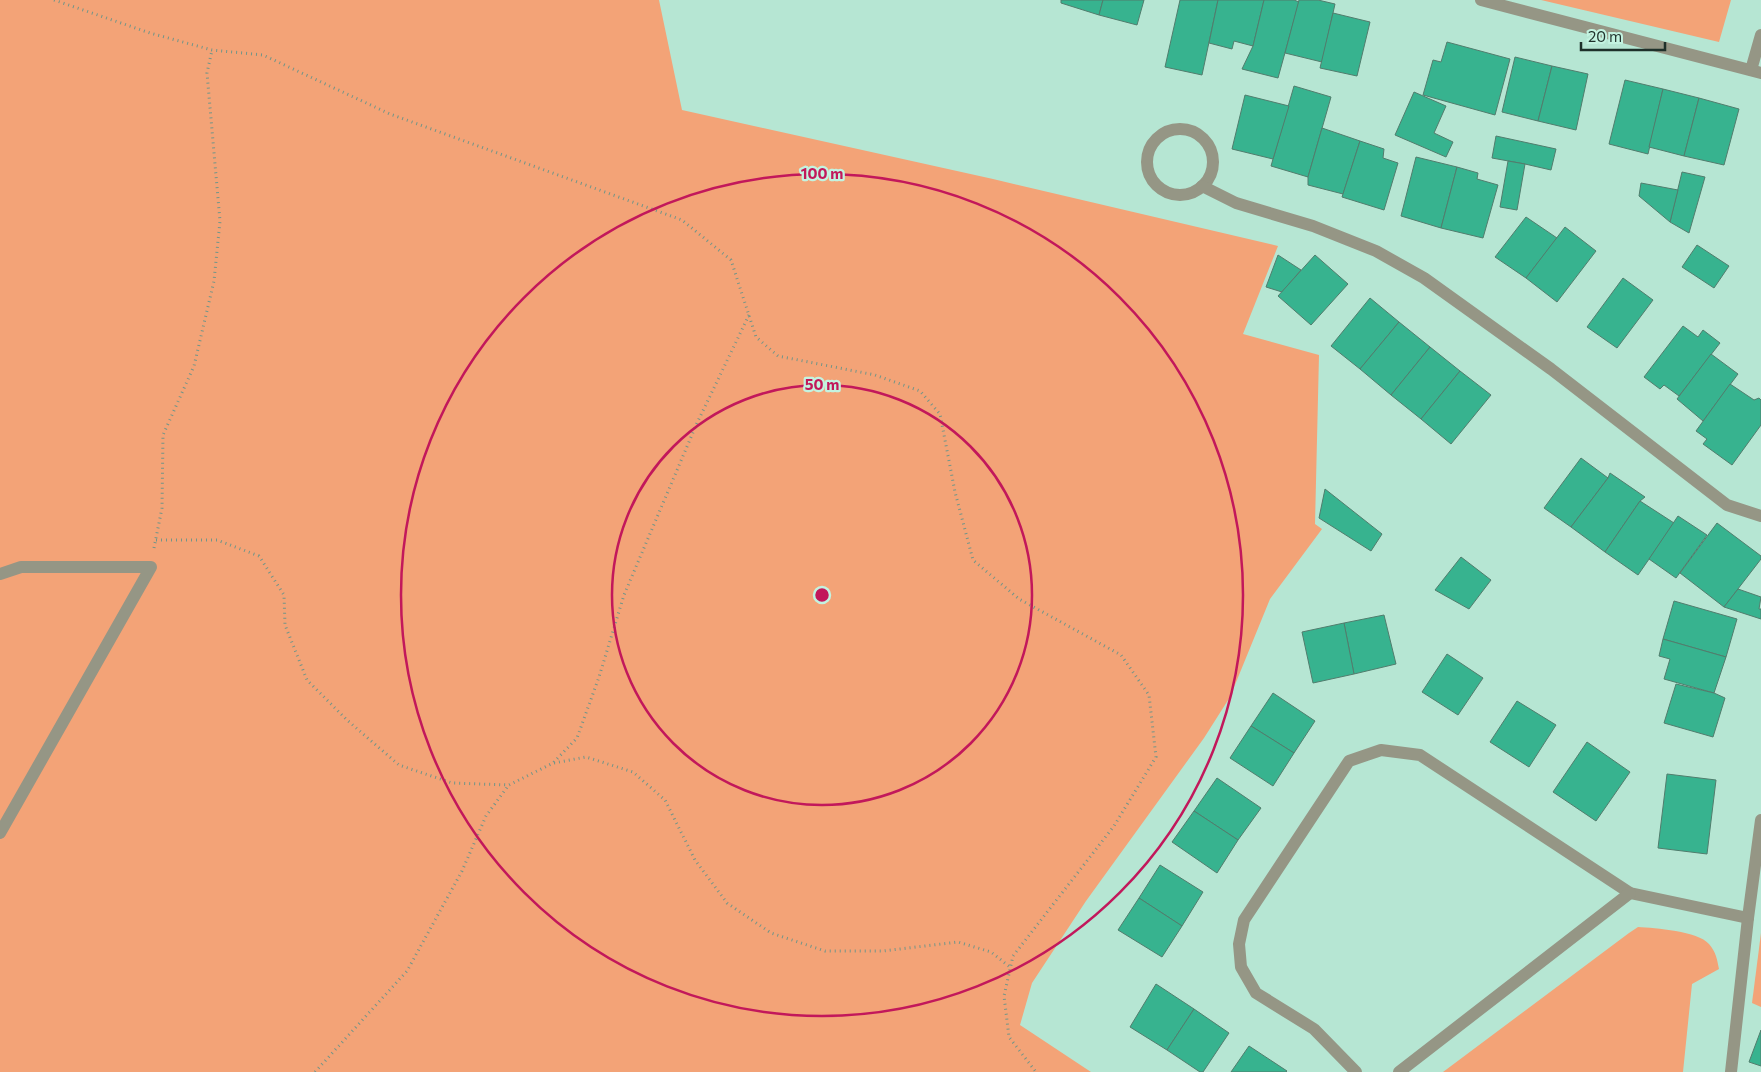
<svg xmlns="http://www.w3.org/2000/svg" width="1761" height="1072" font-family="Commissioner,sans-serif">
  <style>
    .green { fill: #f3a377 }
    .building { fill: #37b38f; stroke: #517d6d }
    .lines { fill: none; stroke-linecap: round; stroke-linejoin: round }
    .path { stroke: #729588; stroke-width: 3; stroke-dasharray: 1 4; stroke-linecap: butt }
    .lane { stroke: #959685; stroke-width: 12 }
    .street { stroke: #959685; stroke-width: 12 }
    .ring { fill: none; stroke: #c2185b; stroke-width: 2.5 }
    .centre { fill: #c2185b; stroke: #c3f3e0; stroke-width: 2.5 }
    .ring-label { font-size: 15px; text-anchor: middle; font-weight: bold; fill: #c2185b; stroke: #c3f3e0; stroke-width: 4.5; stroke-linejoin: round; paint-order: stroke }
  </style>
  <rect width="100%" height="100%" fill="#b6e6d3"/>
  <g class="green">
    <polygon points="0,0 659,0 682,110 993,179 1278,246 1243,334 1319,355 1315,524 1322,529 1270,599 1230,697 1204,738 1086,901 1032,983 1020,1025 1091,1072 0,1072"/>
    <polygon points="1541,0 1731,0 1719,42"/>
    <path d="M1638,927C1655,928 1698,931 1709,944C1716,952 1717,959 1719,969L1692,984L1683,1072H1443L1629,933Z"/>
    <polygon points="1761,933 1761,1007 1752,1003"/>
  </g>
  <g class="building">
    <polygon points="1061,0 1103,0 1099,15 1061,3"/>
    <polygon points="1103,0 1144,0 1137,25 1099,15"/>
    <polygon points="1180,0 1218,0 1202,75 1165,67"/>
    <polygon points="1218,0 1264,0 1253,46 1234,41 1232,49 1209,43"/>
    <polygon points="1264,0 1294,0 1299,2 1278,78 1242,69 1253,46"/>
    <polygon points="1299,0 1318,0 1335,4 1322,62 1285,53"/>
    <polygon points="1333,13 1370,22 1357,76 1320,68"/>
    <polygon points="1447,42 1510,59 1495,115 1423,95 1433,60 1441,62"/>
    <polygon points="1515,57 1552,66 1538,121 1502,112"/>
    <polygon points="1552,66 1588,74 1576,130 1538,121"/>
    <polygon points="1625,80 1663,89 1648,154 1609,144"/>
    <polygon points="1294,86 1331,97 1308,177 1271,166"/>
    <polygon points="1663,89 1699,98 1684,156 1649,147"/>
    <polygon points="1414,92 1446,106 1434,133 1453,142 1446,157 1395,135"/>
    <polygon points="1245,95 1289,106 1273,159 1232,149"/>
    <polygon points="1699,98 1739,109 1724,165 1684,156"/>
    <polygon points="1322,128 1360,141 1343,194 1308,185 1308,177"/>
    <polygon points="1496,136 1556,149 1551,170 1525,164 1492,158"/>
    <polygon points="1360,141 1384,149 1383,158 1398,163 1384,210 1342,197"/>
    <polygon points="1416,157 1457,167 1441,228 1401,216"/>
    <polygon points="1508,161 1525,164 1517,210 1500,207"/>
    <polygon points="1457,167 1478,173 1477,179 1498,185 1483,238 1441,228"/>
    <polygon points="1682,172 1705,177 1689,233 1670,222"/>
    <polygon points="1641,183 1678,190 1670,222 1639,196"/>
    <polygon points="1526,217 1557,238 1526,278 1495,257"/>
    <polygon points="1565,227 1596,251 1557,302 1526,278"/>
    <polygon points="1697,245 1729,266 1714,288 1682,267"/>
    <polygon points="1278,255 1301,270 1282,292 1266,287"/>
    <polygon points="1315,255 1348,284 1311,325 1278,296"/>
    <polygon points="1623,278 1653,300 1617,348 1587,327"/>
    <polygon points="1370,298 1399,322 1360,369 1331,346"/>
    <polygon points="1399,322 1430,347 1391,395 1360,369"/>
    <polygon points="1683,326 1698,337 1703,330 1720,343 1679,396 1664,385 1660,389 1644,377"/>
    <polygon points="1430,347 1460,371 1421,419 1391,395"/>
    <polygon points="1711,354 1738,374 1703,421 1677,399"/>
    <polygon points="1460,371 1491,395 1451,444 1421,419"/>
    <polygon points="1730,384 1754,400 1759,398 1761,400 1761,425 1732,465 1703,444 1707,439 1696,431"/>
    <polygon points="1581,458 1608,478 1571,527 1544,508"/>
    <polygon points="1610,473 1645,497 1640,501 1605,552 1571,527 1608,478"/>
    <polygon points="1325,489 1382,534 1371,551 1319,518"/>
    <polygon points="1640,501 1674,523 1638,575 1605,552"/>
    <polygon points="1678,516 1707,535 1676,578 1649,559"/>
    <polygon points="1717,523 1761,556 1761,559 1724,607 1680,573"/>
    <polygon points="1461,557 1491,580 1469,609 1435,590"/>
    <polygon points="1738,589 1761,597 1759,609 1761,609 1761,619 1724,607"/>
    <polygon points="1674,601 1737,619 1726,657 1663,639"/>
    <polygon points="1384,615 1396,664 1354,674 1344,623"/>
    <polygon points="1344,623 1354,674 1313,683 1302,632"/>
    <polygon points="1663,639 1726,657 1714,693 1664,679 1670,659 1659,656"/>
    <polygon points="1447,654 1483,678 1458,715 1422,692"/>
    <polygon points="1676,684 1714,693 1725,698 1713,737 1664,723"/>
    <polygon points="1273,693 1315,721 1294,753 1251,726"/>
    <polygon points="1517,701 1556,725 1529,767 1490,742"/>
    <polygon points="1251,726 1294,753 1273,786 1230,758"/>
    <polygon points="1587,742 1630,772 1596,821 1553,792"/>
    <polygon points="1667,774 1716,780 1707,854 1658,848"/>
    <polygon points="1217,778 1261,808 1238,840 1194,811"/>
    <polygon points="1194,811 1238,840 1217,873 1172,842"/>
    <polygon points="1160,865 1203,892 1182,926 1139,898"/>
    <polygon points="1139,898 1182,926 1162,957 1118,930"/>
    <polygon points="1156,984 1194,1009 1167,1050 1130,1027"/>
    <polygon points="1194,1009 1229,1033 1203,1072 1200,1072 1167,1050"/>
    <polygon points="1761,1030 1761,1066 1749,1062"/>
    <polygon points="1249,1046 1287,1071 1286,1072 1231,1072"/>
  </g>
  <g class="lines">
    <g class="path">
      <polyline points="54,0 150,33 212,50 263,55 390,114 682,220 731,260 756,337 778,356 875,375 920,391 940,414 955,492 973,560 1019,599 1121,655 1149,695 1156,757 1114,826 1013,956 1004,996 1009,1037 1036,1072"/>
      <polyline points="156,540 217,540 259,556 284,595 285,625 307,680 347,720 399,765 452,783 509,785 553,763 577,738 599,677 624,595 697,423 749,315"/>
      <polyline points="154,548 162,508 163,435 194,366 214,281 220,221 207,73 212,50"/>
      <polyline points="554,763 586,757 633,772 665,800 695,860 727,903 771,933 825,951 883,951 958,942 991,952 1010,967"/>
      <polyline points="315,1072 407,971 462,871 486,816 508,786"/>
    </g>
    <polyline class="lane" points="0,574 21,567 151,567 0,833"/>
    <g class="street">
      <polyline points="1481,0 1761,73"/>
      <polyline points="1751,70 1761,35"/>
      <circle cx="1180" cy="162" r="33"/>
      <polyline points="1202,186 1236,203 1313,226 1376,251 1424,278 1551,369 1727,505 1761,516"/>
      <polyline points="1356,1072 1314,1029 1256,993 1241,967 1239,944 1244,920 1349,761 1381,750 1420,755 1630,893 1748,918"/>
      <polyline points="1399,1072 1630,893"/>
      <polyline points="1731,1072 1748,918 1761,820"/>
    </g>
  </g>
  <g class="ring">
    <circle cx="822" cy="595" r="210"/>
    <circle cx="822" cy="595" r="421"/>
  </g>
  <circle cx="822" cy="595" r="8" class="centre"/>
  <g class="ring-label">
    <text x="822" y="179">100 m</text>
    <text x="822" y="390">50 m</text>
  </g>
  <path d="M1581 42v8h84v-8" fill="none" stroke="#1e302a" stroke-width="2.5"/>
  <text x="1588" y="42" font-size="15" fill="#1e302a" stroke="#c3f3e0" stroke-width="4" paint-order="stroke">20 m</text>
</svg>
